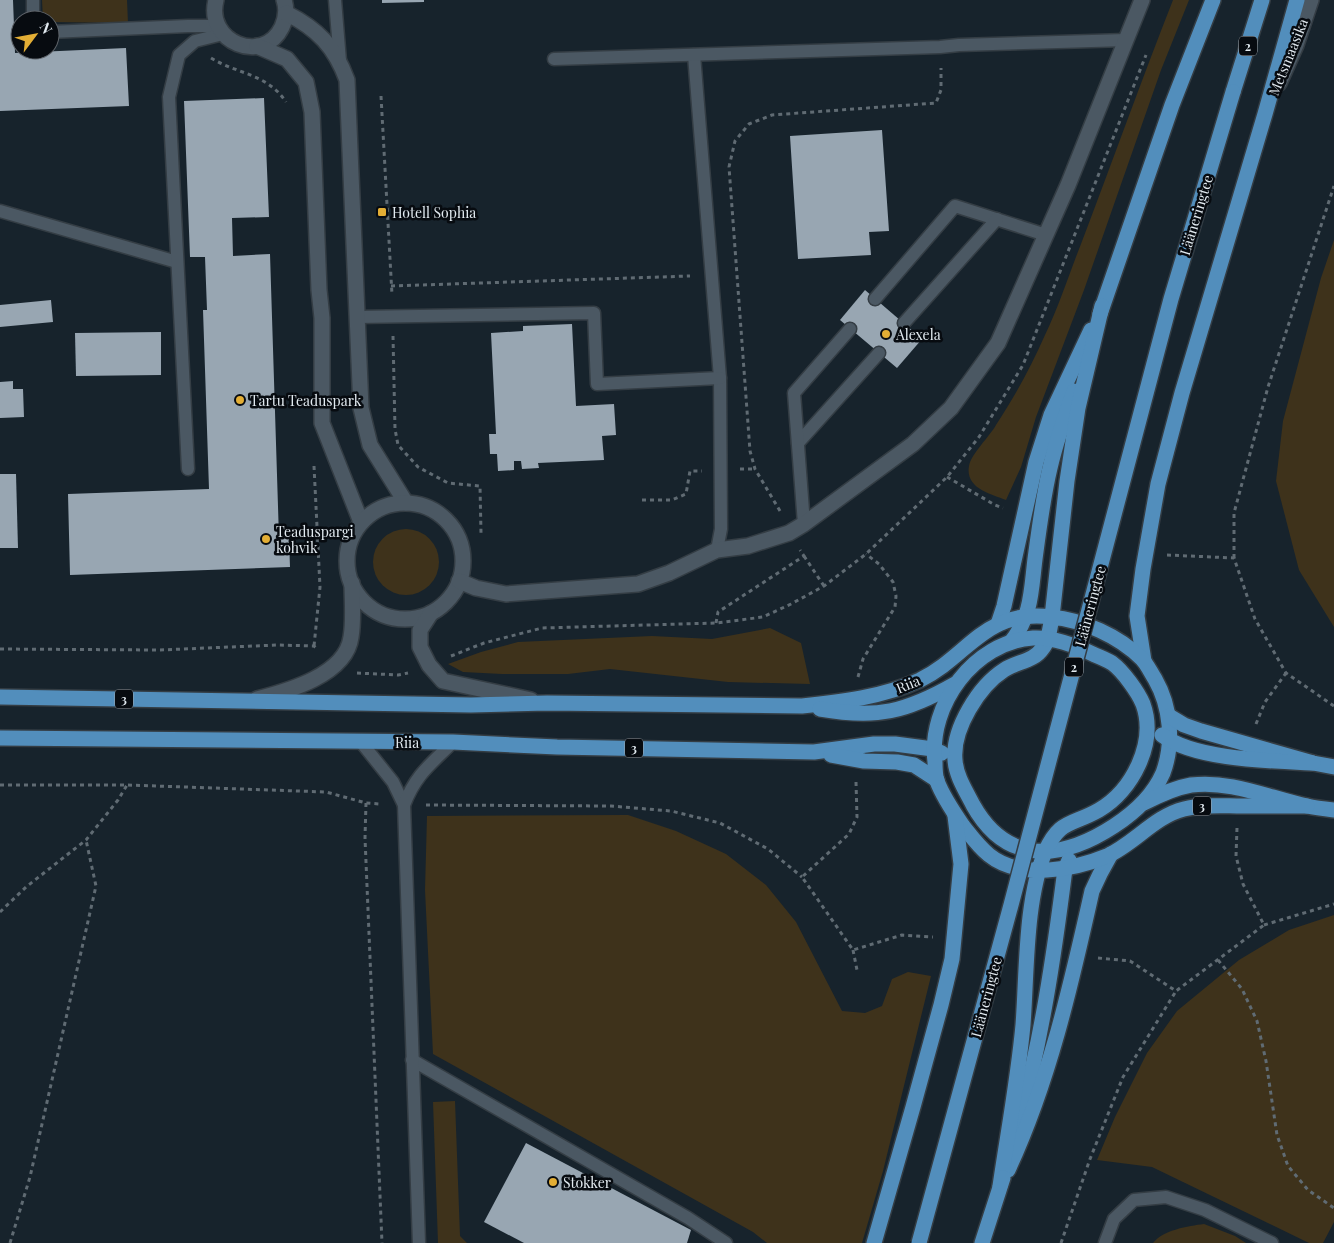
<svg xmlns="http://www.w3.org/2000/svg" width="1334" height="1243" font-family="'Playfair Display',serif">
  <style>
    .green { fill: #3e321b }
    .building { fill: #98a6b2 }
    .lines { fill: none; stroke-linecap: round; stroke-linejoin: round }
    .service-casing { stroke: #343d44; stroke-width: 15 }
    .minor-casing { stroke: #343d44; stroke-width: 18 }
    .trunk-casing { stroke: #343d44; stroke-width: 18 }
    .path { stroke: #606b73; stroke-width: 3; stroke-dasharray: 4 4; stroke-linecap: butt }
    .service { stroke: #4b5863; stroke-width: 12 }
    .minor { stroke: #4b5863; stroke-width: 15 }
    .trunk { stroke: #528ebc; stroke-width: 15 }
    .trunk-bridge-casing { stroke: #343d44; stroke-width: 18; stroke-linecap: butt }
    .trunk-bridge { stroke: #528ebc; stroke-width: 15 }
    .poi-dot { fill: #e3ae35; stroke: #070b10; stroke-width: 2 }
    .labels { text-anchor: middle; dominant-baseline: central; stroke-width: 5; stroke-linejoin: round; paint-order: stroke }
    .shield { fill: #070b10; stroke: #a0a7ad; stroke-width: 1 }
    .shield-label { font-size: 12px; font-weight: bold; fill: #e2eaf0 }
    .street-label { font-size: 14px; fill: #e2eaf0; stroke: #070b10 }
    .poi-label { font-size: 14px; fill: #e2eaf0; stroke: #070b10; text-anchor: start }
  </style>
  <rect width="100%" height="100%" fill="#17232c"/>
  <g class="green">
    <polygon points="42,0 127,0 128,23 50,22 50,20 43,20"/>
    <path d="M1173,0H1189L1161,70L1084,290L1036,417L1021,467L1006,500C990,494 965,488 969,466C971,454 990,436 996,425C1015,396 1031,367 1045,335C1059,306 1069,274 1081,244C1112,163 1141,81 1173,0Z"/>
    <polygon points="1334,240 1334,627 1299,570 1276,481 1283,421 1321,278"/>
    <circle cx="406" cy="562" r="33"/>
    <polygon points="770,628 801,643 810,684 728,682 610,669 568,674 502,674 463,672 448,664 481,652 518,642 652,636 712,639"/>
    <polygon points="628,815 676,831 726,854 766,885 796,922 842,1011 865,1013 882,1006 892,979 908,972 931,976 883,1171 862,1243 767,1243 753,1232 433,1054 425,890 427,816"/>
    <polygon points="1334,915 1334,1222 1323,1243 1309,1243 1152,1167 1097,1160 1115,1117 1147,1053 1177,1011 1239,960 1289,930"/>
    <polygon points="455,1101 460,1236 467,1243 438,1243 433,1102"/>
    <path d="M1204,1224L1235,1236L1246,1243H1153C1163,1230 1188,1226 1204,1224Z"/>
  </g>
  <g class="building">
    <polygon points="0,0 13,0 15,53 126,48 129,106 0,111"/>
    <polygon points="382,0 424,0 424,2 382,3"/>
    <polygon points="264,98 269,217 232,218 233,256 270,254 279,538 289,538 290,567 70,575 68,494 209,489 203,310 207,310 205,257 190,257 184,101"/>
    <polygon points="882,130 889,231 869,232 871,255 798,259 790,136"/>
    <polygon points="865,290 922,339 897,368 840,320"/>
    <polygon points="51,300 53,322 0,327 0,305"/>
    <polygon points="572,324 576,406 614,404 616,435 602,436 604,460 538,463 539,468 522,469 521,461 514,461 514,470 498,471 497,454 490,454 489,434 496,434 491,333 523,331 523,326"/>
    <polygon points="161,332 161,375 76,376 75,333"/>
    <polygon points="13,381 13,389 23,389 24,417 0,418 0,382"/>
    <polygon points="0,474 16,474 18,548 0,548"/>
    <polygon points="526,1143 691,1230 687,1243 524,1243 484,1222"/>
  </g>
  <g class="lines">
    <defs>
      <g id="service">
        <polyline points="33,0 33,20"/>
        <polyline points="335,0 340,61"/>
        <polyline points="50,32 188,26 218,26"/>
        <polyline points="694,55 720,378 721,529 717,550"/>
        <polyline points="554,59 940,47 959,45 1126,40"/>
        <polyline points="0,211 177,262"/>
        <polyline points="875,299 955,206 1046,235"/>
        <polyline points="357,317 594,313 597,384 720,378"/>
        <polyline points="904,323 997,219"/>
        <polyline points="798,443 879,353"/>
        <polyline points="188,469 169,97 179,55 195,41 223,34"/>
        <polyline points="804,524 794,393 850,329"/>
        <polyline points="361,742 393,782 404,805"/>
        <polyline points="412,1060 688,1218 726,1243"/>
        <path d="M419,1243L404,805C416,774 431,764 453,742"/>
        <polyline points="1105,1243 1114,1219 1134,1200 1166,1197 1205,1210 1272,1243"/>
      </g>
      <g id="minor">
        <path d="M216,0C205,42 263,66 282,27C286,18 287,9 284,0"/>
        <path d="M286,13C318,29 335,47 347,80L361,408L370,445L406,503"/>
        <polyline points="257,46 287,59 306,82 312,112 319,290 322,318 322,423 361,522"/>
        <polyline points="1279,83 1296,45 1311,0"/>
        <circle cx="405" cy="561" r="58"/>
        <polyline points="459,581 476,588 506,594 638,584 669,573 717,550 748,546 789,533 804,524 913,444 951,408 998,343 1068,185 1142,0"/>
        <polyline points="431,613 420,630 420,647 429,665 443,681 531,700"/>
        <path d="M257,699C288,691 346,675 351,637C354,620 352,601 352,583"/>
      </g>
      <g id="trunk">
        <polyline points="1233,92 1262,0"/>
        <polyline points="1100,314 1172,105 1213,0"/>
        <polyline points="998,624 1004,606 1036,462 1051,415 1091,330"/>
        <path d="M1011,642C1032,615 1031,591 1035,559C1039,529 1043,497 1050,468C1056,442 1065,416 1074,391"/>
        <polyline points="1144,661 1137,616 1143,569 1158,484 1182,393 1265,114 1297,0"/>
        <path d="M0,697L471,705L547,703L802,706C841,702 883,697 920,680C970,655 984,609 1051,617C1083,620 1119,636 1142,659C1147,664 1151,673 1155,679C1171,707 1174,743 1163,773C1153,796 1134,813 1114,826C1062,860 1007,866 973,805C966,791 956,776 955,760C952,729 979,686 1004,670C1016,662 1034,661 1042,649C1049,641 1050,627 1052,617L1067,481L1078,408L1102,306"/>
        <path d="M820,709C877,719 906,712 955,684"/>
        <polyline points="1169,716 1184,725 1201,731 1313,763 1334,767"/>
        <path d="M1162,735C1194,760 1273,761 1313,763"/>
        <polyline points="0,738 453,742 557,747 814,752 874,744 895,744 933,749 942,753"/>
        <polyline points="831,755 864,761 897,762 914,765 937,780"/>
        <path d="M1144,803C1159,795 1174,788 1191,785C1231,780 1269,798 1307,806C1316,808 1325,809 1334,810"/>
        <path d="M1017,1129C1041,1044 1054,956 1065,869L1069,860"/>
        <path d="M1008,1170C1049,1082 1071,985 1092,891L1100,874L1111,854"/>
        <path d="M1000,1186C1008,1132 1018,1079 1023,1025C1027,972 1025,901 1045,852C1060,819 1071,826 1099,810C1132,791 1157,743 1143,704C1138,692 1123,671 1112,663C1107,660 1100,657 1095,655C1077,646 1053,637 1033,638C974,642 928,705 935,762C935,768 935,775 937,781C943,797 954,813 963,826C971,836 979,847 989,855C1020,880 1073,870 1107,856C1134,844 1155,816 1184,809C1203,804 1223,806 1242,806C1264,806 1285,806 1307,806"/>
        <polyline points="874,1243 913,1107 941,1005 952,959 961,864 955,816"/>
        <polyline points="982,1243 1003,1178"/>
      </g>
    </defs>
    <use href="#service" class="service-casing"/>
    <use href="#minor" class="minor-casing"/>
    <use href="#trunk" class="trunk-casing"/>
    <g class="path">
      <path d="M211,58C237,74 268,74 286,102"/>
      <polyline points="381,96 392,295"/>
      <polyline points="391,286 690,276"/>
      <polyline points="393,336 395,429 398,445 418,467 448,483 480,486 481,533"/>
      <polyline points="314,466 320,587 314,646"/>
      <polyline points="740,469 755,469"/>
      <polyline points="947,477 995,505 1003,508"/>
      <polyline points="642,500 672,500 686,494 690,471 702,471"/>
      <polyline points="780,511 755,469 750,451 729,167 735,141 749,124 772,115 936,103 941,90 941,68"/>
      <polyline points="1167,555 1234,558 1255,619 1286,673 1334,706"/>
      <polyline points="804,556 824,586"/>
      <polyline points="1234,558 1234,513 1268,387 1334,186"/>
      <polyline points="716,623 718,612 804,556 800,550"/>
      <polyline points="0,649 160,650 277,645 314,646 318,650"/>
      <polyline points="451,656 484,643 542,628 716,623 763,617 791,604 824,586 866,554 947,477 979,437 1023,365 1146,55"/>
      <polyline points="357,673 398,675 408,673"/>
      <polyline points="858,677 863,659 895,607 896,596 893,582 879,564 866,554"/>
      <polyline points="1256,724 1265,702 1286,673"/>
      <polyline points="856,782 857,817 849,834 802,877 853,950 902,935 933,937"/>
      <polyline points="0,785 128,785 326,792 366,803 380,804"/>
      <polyline points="366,803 365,838 382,1243"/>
      <polyline points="426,805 611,806 671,811 720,823 768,849 802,877"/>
      <polyline points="0,912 26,887 86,840 118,800 127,785"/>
      <polyline points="1264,925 1334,904"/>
      <polyline points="853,950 857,970"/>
      <polyline points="1098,958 1130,961 1176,991 1264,925 1243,884 1236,856 1237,828"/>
      <polyline points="1218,960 1242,989 1257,1021 1266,1061 1277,1135 1288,1166 1308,1190 1334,1208"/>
      <polyline points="10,1243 30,1177 96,886 86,840"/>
      <polyline points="1061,1243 1090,1159 1123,1077 1176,991"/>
    </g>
    <use href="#service" class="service"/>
    <use href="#minor" class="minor"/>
    <use href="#trunk" class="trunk"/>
    <defs>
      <polyline id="trunk-bridge" points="919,1243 1011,905 1171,299 1233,92"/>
    </defs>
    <use href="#trunk-bridge" class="trunk-bridge-casing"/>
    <use href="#trunk-bridge" class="trunk-bridge"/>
  </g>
  <g class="poi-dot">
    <rect x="377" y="207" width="10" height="10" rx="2.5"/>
    <circle cx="886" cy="334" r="5"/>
    <circle cx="240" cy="400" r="5"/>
    <circle cx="266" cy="539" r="5"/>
    <circle cx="553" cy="1182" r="5"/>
  </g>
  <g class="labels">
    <g class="shield">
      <rect x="1239" y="36.5" width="18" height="19" rx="4"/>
      <rect x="1065" y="657.5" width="18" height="19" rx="4"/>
      <rect x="115" y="689.5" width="18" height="19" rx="4"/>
      <rect x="625" y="738.5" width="18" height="19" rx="4"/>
      <rect x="1193" y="796.5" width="18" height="19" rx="4"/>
    </g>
    <g class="shield-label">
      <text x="1248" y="46">2</text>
      <text x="1074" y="667">2</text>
      <text x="124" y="699">3</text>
      <text x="634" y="748">3</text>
      <text x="1202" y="806">3</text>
    </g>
    <g class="street-label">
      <text transform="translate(1288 57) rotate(-68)">Metsmaasika</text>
      <text transform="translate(1196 215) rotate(-73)">Lääneringtee</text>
      <text transform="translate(1090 606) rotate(-75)">Lääneringtee</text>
      <text transform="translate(908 684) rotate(-22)">Riia</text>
      <text x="407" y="742">Riia</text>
      <text transform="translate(986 997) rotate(-75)">Lääneringtee</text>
    </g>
    <g class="poi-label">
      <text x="392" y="212">Hotell Sophia</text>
      <text x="896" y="334">Alexela</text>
      <text x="250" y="400">Tartu Teaduspark</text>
      <text x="276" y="531">Teaduspargi<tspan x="276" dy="16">kohvik</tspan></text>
      <text x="563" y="1182">Stokker</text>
    </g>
  </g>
  <g transform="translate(35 35) rotate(58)"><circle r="24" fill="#070b10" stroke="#5f646a"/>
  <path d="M0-4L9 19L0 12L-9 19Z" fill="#e3ae35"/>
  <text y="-8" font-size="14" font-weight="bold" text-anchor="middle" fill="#e2eaf0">N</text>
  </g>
</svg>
